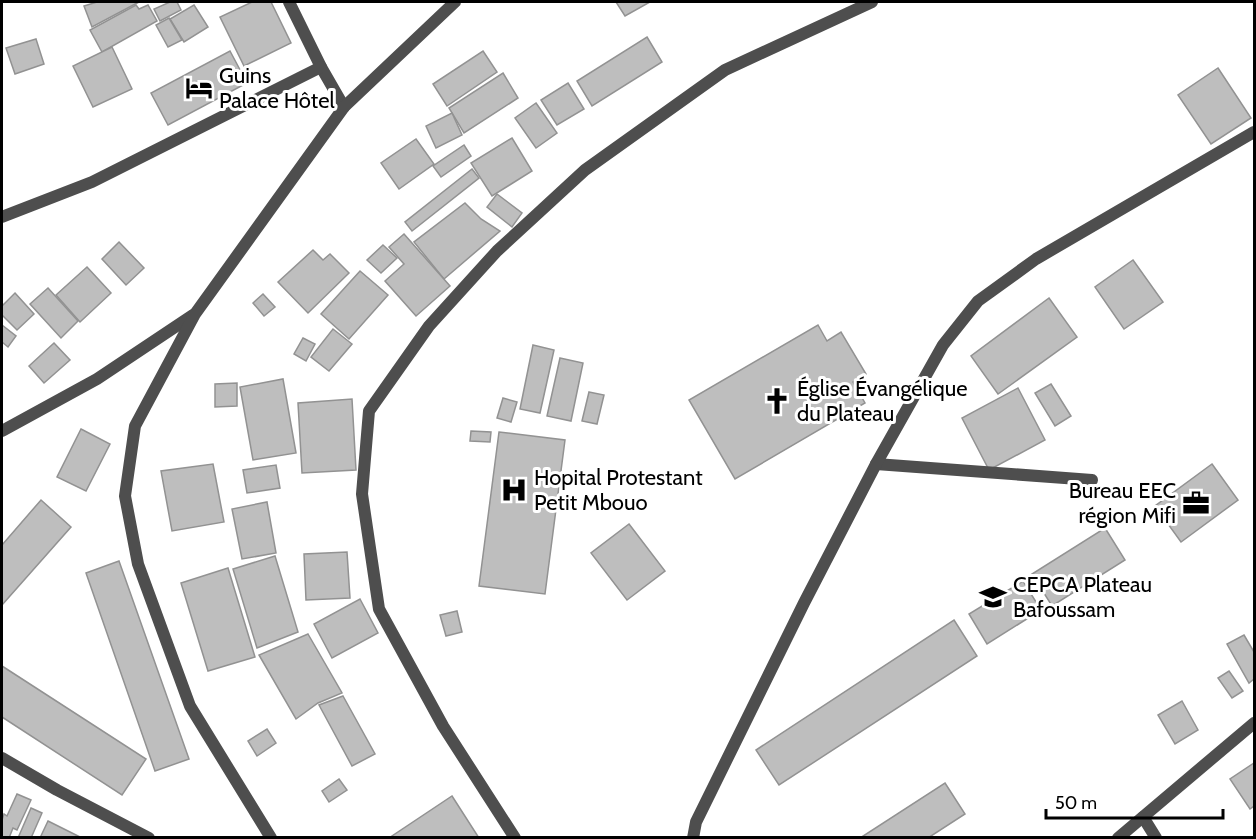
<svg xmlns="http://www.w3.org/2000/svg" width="1256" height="839" font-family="Cabin,sans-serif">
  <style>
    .building { fill: #bebebe; stroke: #929292; stroke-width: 1.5 }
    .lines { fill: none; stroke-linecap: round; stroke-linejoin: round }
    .service { stroke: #4e4e4e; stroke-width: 12 }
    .minor { stroke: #4e4e4e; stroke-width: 12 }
    .labels { text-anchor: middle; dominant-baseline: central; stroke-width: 6; stroke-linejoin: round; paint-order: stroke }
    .poi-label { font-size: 22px; fill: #000; stroke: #fff; text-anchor: start }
  </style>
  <rect width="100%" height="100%" fill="#fff"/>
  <g class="building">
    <polygon points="97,2 139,2 92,27 84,6"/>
    <polygon points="170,2 177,2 181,10 160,21 154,9"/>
    <polygon points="252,2 271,2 291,43 244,66 220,17"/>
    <polygon points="616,2 650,2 625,16"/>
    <polygon points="136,5 139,9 148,5 157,21 102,52 90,30"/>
    <polygon points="194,5 208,27 184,42 170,19"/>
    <polygon points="169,18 182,40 168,47 156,25"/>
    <polygon points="647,37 662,62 592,106 577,81"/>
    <polygon points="36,39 44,64 15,74 6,48"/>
    <polygon points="112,47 132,89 93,107 73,66"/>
    <polygon points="230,51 247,83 168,125 151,93"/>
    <polygon points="483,51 497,72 447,106 433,84"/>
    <polygon points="1218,68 1251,118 1211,144 1178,95"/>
    <polygon points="503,73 518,98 464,133 449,108"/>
    <polygon points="568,83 584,109 557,125 541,100"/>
    <polygon points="536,103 557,133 536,148 515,118"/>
    <polygon points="452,113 462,135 436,148 426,126"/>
    <polygon points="512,138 532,171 492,196 471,163"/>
    <polygon points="416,139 434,164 399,189 381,163"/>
    <polygon points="464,145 471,156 441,177 433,166"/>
    <polygon points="472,169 479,178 412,231 405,222"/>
    <polygon points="497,194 522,213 512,227 487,207"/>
    <polygon points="465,203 481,219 500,231 444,279 414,242"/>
    <polygon points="404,234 450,286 416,316 385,281 404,264 389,247"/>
    <polygon points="119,242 144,268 126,285 102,259"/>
    <polygon points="383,245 397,258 381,273 367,260"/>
    <polygon points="313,250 323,260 330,254 349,273 308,313 278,282"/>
    <polygon points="1133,260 1163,302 1124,329 1095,287"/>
    <polygon points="87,267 111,293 80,322 56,295"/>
    <polygon points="360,271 388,295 349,339 321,314"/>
    <polygon points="48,288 78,321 61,338 30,304"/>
    <polygon points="15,293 34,314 17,330 2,315 2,306"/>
    <polygon points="263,294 275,307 264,316 253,303"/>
    <polygon points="1049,298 1077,337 998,394 971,356"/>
    <polygon points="2,325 16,336 8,347 2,342"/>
    <polygon points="818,325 827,341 841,332 866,374 853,382 865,403 735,479 689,400"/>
    <polygon points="333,329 352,344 329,371 311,357"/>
    <polygon points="303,338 315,344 306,361 294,354"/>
    <polygon points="54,343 70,360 44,383 29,366"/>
    <polygon points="533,345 554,350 540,413 520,409"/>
    <polygon points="560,358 583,363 571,421 547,416"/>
    <polygon points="283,379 296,453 253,460 240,387"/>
    <polygon points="237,383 237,406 215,407 215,384"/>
    <polygon points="1051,384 1071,416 1055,426 1035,393"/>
    <polygon points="1018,388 1045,440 989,470 962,418"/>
    <polygon points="589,392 604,395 597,424 582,421"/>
    <polygon points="503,398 517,402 511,422 497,418"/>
    <polygon points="352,399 356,470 302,473 298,403"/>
    <polygon points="81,429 110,444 86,491 57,477"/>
    <polygon points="471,431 491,432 490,442 470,441"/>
    <polygon points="499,432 565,440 545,594 479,586"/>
    <polygon points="213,464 224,522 172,531 161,471"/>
    <polygon points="1212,464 1238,500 1181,542 1155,506"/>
    <polygon points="276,465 280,488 247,493 243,470"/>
    <polygon points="41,500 71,527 2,605 2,545"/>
    <polygon points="267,502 276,553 242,559 232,509"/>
    <polygon points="629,524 665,571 627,600 591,553"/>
    <polygon points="1105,528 1125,560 1052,606 1032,574"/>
    <polygon points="347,552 350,598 306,600 304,554"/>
    <polygon points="275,556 298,632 257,648 233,569"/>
    <polygon points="119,561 189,759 155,771 86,573"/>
    <polygon points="228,568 255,657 208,671 181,583"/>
    <polygon points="1023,581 1041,610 987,644 969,614"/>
    <polygon points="360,599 378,633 332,658 314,624"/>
    <polygon points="457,611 462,632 446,636 440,615"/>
    <polygon points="954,620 977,656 779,785 756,750"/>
    <polygon points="308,634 342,693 318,703 296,719 259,655"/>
    <polygon points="1244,635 1254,652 1254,679 1249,683 1227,644"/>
    <polygon points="2,666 146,759 122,795 2,717"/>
    <polygon points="1229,671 1243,691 1232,698 1218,678"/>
    <polygon points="343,696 375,754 352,766 319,705"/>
    <polygon points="1182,701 1198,730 1175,744 1158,715"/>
    <polygon points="267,729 276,743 257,756 248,741"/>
    <polygon points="1254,763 1254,806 1250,809 1230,779"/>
    <polygon points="339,779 347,790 329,802 322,791"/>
    <polygon points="945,783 965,814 928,838 860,838"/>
    <polygon points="17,794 31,800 17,830 13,828 9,838 2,838 2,820 4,814 7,816"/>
    <polygon points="452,796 479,838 389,838"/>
    <polygon points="31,808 42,813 31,838 18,838"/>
    <polygon points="48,821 82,838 40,838"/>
  </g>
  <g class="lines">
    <g class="service">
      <polyline points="876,464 1092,480"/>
      <polyline points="693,838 696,822 804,603 876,464 943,345 978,301 1036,259 1254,132"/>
    </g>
    <g class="minor">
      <polyline points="289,2 321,67 344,107"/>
      <polyline points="2,217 92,182 321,67"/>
      <polyline points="2,431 97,379 193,315"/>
      <polyline points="2,758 57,790 149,838"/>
      <polyline points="1143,817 1156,838"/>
      <polyline points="271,838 190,706 138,564 125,496 135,426 195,314 344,107 455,2"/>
      <polyline points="515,838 443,726 379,609 362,494 369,411 429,326 497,251 585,170 725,70 872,2"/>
      <polyline points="1118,838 1254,723"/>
    </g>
  </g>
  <defs>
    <symbol id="hotel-bare" viewBox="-9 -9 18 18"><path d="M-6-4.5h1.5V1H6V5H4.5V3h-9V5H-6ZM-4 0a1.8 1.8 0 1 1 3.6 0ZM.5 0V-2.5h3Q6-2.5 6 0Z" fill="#000" stroke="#fff" stroke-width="2.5" paint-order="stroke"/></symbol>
    <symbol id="church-bare" viewBox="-9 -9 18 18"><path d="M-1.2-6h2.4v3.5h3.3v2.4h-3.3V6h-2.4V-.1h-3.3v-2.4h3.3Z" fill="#000" stroke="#fff" stroke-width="2.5" paint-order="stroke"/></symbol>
    <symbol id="hospital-bare" viewBox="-9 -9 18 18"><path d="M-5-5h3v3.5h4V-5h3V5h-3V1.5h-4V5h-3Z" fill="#000" stroke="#fff" stroke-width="2.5" paint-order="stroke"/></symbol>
    <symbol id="office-bare" viewBox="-9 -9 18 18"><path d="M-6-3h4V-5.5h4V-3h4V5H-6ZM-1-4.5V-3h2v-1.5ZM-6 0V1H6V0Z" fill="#000" stroke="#fff" stroke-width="2.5" paint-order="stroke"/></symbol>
    <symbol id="school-bare" viewBox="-9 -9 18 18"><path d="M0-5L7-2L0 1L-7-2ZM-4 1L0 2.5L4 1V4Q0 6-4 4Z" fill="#000" stroke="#fff" stroke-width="2.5" paint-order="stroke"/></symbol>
  </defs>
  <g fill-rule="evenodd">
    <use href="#hotel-bare" x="180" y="69" width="38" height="38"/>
    <use href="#church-bare" x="758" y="382" width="38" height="38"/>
    <use href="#hospital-bare" x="495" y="471" width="38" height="38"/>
    <use href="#office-bare" x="1177" y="484" width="38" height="38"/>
    <use href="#school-bare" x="974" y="578" width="38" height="38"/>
  </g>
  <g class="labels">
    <g class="poi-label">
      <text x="219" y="75">Guins<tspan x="219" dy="25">Palace Hôtel</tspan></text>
      <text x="797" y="388">Église Évangélique<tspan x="797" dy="25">du Plateau</tspan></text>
      <text x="534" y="477">Hopital Protestant<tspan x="534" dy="25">Petit Mbouo</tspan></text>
      <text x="1176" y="490" text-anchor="end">Bureau EEC<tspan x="1176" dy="25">région Mifi</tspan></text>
      <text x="1013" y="584">CEPCA Plateau<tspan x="1013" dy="25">Bafoussam</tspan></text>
    </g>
  </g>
  <rect width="1256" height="839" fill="none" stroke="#000000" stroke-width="6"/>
  <path d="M1046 809v9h177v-9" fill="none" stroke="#000000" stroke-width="3"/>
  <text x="1055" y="809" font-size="18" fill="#000000" stroke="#ffffff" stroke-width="4.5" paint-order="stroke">50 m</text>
</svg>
